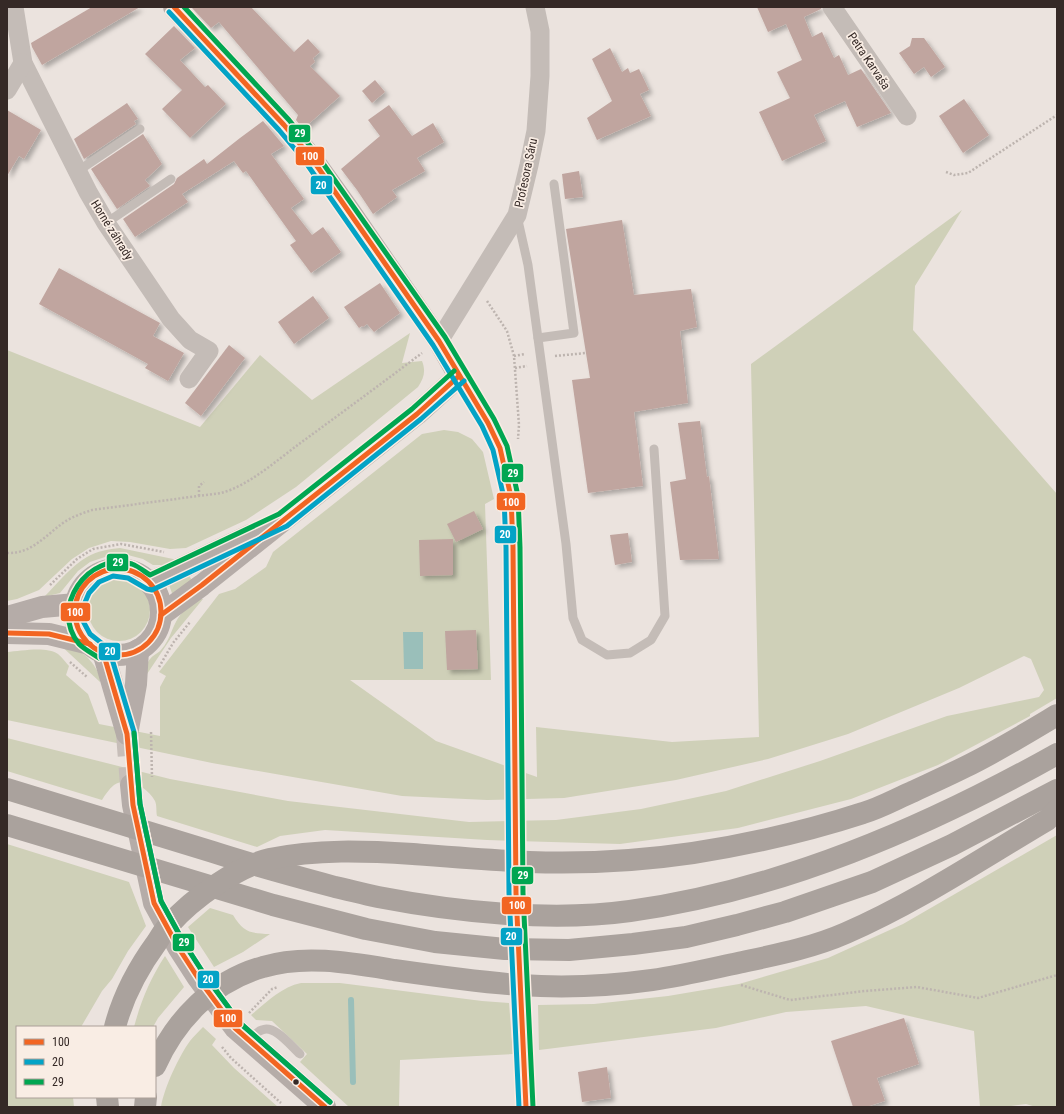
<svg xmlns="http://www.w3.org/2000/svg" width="1064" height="1114" font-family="'Roboto Condensed',sans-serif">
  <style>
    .green { fill: #cfd0b8 }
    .water { fill: #9abfba }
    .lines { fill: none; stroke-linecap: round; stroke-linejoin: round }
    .stream { stroke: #9abfba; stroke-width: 6 }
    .building { fill: #c0a59f; filter: url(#shadow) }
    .street-tunnel { stroke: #c7beb9; stroke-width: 19; stroke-dasharray: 19 10; stroke-linecap: butt }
    .secondary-tunnel { stroke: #c7beb9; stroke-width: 22; stroke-dasharray: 22 11; stroke-linecap: butt }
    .path { stroke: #bdb4af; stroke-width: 2.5; stroke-dasharray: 2 2; stroke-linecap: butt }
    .lane { stroke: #c4bcb7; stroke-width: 9 }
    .street { stroke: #c4bcb7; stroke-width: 19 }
    .secondary { stroke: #b5aca8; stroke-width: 22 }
    .highway { stroke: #aaa29d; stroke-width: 22 }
    .bus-1-casing { stroke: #f9ede4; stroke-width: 8 }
    .bus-2-casing { stroke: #f9ede4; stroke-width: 8 }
    .bus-3-casing { stroke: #f9ede4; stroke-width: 8 }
    .bus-1 { stroke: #f26522; stroke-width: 5 }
    .bus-2 { stroke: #03a3c6; stroke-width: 5 }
    .bus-3 { stroke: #00a651; stroke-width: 5 }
    .bus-dot { fill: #352926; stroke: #f9ede4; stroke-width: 1.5 }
    .labels { text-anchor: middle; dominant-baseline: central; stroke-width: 3.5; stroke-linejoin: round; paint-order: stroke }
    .street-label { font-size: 12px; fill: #352926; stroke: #f9ede4 }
    .line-badge { stroke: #f9ede4; stroke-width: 1.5 }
    .badge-label { font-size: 11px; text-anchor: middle; font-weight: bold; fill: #fff }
  </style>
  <defs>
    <filter id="shadow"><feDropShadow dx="3.5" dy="3.5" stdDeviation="2" flood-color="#0004"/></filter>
  </defs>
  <rect width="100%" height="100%" fill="#ebe3de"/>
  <g class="green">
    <path d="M962,210L915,286L913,330L1057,494V698L1030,714V716L938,765L851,799L738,828L620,844L487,840L325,830L280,836L257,847L157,816C156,812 157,805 155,801C148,788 128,776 114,785C109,789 105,795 102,800L7,771V738L170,779L288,801L469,822L556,820L641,809L726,791L820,761L947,716L1039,697L1044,690L1031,659L1024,656L959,688L848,734L768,759L676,780L564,798L487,800L402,796L212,763L7,720V652C21,651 46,646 58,654C62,657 66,663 69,666L66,675L88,694L99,724L160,736V687L166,676L159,672L219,594L235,589L266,567L273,552L422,434L444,430L458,432L472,439L483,452L494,499L485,504L491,680H350L436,741L537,777L536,727L672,742L759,737L751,364Z"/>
    <path d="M410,333L402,363L422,361C426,371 424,378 418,387L296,487L246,520L186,548L170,549L130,542L111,541L89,548L72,559L39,590L17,599L7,601V350L200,427L260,355L312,400Z"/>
    <path d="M120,548L178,560L168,565H153L143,559L124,554L108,556L90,562L78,571L60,593L44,597C57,584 71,566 87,557C97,551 109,549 120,548Z"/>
    <polygon points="188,574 193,582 173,596 168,582"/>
    <circle cx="119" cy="610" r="31"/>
    <path d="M200,599H203L171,638L145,677C145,671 145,668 148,662C151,656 157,654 161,650C171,639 172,625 181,614C186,608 194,604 200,599Z"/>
    <path d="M56,641C65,645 74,648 82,653C89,657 102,674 100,682Z"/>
    <polygon points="1057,835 1057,1107 1036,1107 1026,1104 1004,1107 980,1107 974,1031 866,1006 786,1012 716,1028 539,1050 538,1005 594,1004 668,996 739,984 828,958 903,924"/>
    <polygon points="7,844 129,882 146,926 128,951 112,979 102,991 81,1027 17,1027 17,1097 73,1097 74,1107 7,1107"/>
    <path d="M210,908L233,915C244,933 250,933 270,934L243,952L214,967L188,927Z"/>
    <path d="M165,956L184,987L158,1018L153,1027H134C141,1001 150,979 165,956Z"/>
    <path d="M301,983H340L482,1001L509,1003L513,1054L400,1060L399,1107H349L300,1062L307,1054L272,1021L256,1020L251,1015C266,1003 281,987 301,983Z"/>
    <path d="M203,1027L216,1039L212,1045L234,1068L278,1107H161C164,1088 179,1056 190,1041C194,1036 199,1031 203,1027Z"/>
  </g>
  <polygon class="water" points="403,632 423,632 423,669 404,669"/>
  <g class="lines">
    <polyline class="stream" points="351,1000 353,1082"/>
  </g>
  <g class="building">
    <polygon points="92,7 140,7 42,65 32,47 31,43"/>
    <polygon points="194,7 251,7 294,52 308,39 320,52 313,58 315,62 310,66 340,96 303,129 296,120 298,115 219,22 211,28 192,8"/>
    <polygon points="757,7 821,7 821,9 804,17 812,37 822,32 834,58 839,55 848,75 861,69 891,113 857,127 845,101 814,115 826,141 782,161 759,112 790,98 777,72 802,60 786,24 768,32"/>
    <polygon points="174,26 195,48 180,60 205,87 208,85 226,104 190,138 162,109 182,90 145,54"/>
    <polygon points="912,38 924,38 945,67 931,77 924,67 914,74 899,53 910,46"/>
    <polygon points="610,48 622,72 628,68 630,73 639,69 649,90 640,94 651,116 597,140 587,118 612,101 592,59"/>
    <polygon points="375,80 385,92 372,103 362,91"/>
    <polygon points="964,99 989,135 963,153 939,116"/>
    <polygon points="127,103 138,119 134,121 136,124 84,159 74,139"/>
    <polygon points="389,105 412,136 433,123 444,142 417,158 425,171 392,190 397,197 373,214 357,190 341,169 380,136 368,120"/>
    <polygon points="7,110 41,130 24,159 19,156 7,176"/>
    <polygon points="263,121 284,146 271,154 304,199 291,208 312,235 323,227 341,252 311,273 290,245 296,241 246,171 243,173 234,161 182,194 188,202 135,237 123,219 174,184 177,178 204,159 207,164 240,138"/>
    <polygon points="143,134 162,164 145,180 150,186 117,209 91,169"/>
    <polygon points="579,171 583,197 565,199 562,174"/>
    <polygon points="622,220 634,295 691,289 697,327 680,331 688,403 634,412 643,486 588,493 572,380 590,378 566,229"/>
    <polygon points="59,268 160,323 153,336 184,353 168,381 145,368 148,364 39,304"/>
    <polygon points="380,283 400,313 374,332 367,324 363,327 362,326 359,328 344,307"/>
    <polygon points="313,296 329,318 294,344 278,322"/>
    <polygon points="229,345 245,358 201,416 185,403"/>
    <polygon points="700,421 707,477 709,476 719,559 680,560 670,482 686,479 678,423"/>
    <polygon points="474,511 483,529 456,542 447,524"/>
    <polygon points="628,533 632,562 615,565 610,535"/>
    <polygon points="453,539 453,575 420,576 419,540"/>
    <polygon points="476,630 478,669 447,670 445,631"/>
    <polygon points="904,1018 919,1064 877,1078 885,1101 866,1107 853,1107 831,1041"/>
    <polygon points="607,1067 611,1098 582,1102 578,1072"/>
  </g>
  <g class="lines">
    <polyline class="street-tunnel" points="514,767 516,893"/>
    <polyline class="secondary-tunnel" points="127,734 131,785"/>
    <g class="path">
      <polyline points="946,172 954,175 968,173 1057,115"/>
      <polyline points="487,301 507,331 514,356 519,425 518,439"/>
      <polyline points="514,356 525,354"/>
      <polyline points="555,356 586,353"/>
      <polyline points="515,368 527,366"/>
      <polyline points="199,496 199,486 204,482"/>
      <path d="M7,553C33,554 46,534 66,521C74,516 83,513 92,510L221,493C248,486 276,461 299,444C340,414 381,384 422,353"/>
      <polyline points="50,585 77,559 93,549 121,544 164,552"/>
      <polyline points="70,662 87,677"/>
      <polyline points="159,667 173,643 190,622"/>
      <polyline points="151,732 152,777"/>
      <polyline points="741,985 790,1000 865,991 917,987 978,998 1057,975"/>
      <polyline points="249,1013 272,989 278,987"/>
      <polyline points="222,1047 231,1058 281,1103"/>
    </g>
    <g class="lane">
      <polyline points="78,171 140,129"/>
      <polyline points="517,216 528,265 566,544 573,618 582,640 607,655 630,653 651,640 665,616 654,449"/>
      <polyline points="106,223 171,179"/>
      <polyline points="538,338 574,333 554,184"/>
      <path d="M250,1040C253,1037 257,1031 262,1030C274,1024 291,1046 300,1054"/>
    </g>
    <g class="street">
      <polyline points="14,7 23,63 88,192 106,223 171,319 190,340 209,351 189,379"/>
      <polyline points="832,7 907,116"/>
      <polyline points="7,90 23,63"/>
      <polyline points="439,341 517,215 529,165 536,131 540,76 540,31 535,7"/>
      <polyline points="459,376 488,423 500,448 511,497 515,676 514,767"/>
      <polyline points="516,893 526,1107"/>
    </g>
    <g class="secondary">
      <circle cx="118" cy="612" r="43"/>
      <polyline points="150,583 251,535"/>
      <polyline points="161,615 202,585 417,414 459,376 439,341 346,206 310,156 284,125 174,7"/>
      <polyline points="7,617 42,607 76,604"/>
      <polyline points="7,633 49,634 90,644"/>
      <polyline points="103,652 127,734"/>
      <polyline points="128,729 136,684 138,650"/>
      <polyline points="131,785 133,805 154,903 178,947 198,978 235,1028 325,1107"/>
    </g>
    <g class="highway">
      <path d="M7,789C76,810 144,831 213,852C253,865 294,876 335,887C349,890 363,894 378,897C456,912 551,922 630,911C781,890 925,828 1057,754"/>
      <polyline points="7,825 273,905 366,929 435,942 505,949 569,950 633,944 686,937 737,925 785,912 872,882 952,845 1057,790"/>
      <path d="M115,1027C123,996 138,968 157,942C161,936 164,930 169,925C192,899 236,867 270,859C317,849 365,851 413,854C452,857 490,860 529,862C584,864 639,861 693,853C750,844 808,831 863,813C880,808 896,799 912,792C929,784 947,776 965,767C996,752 1027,733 1057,715"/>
      <path d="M155,1066C176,1019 213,981 263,967C305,954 352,963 394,970C436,976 478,982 520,985C564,988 609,986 652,980C681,976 710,969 738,963C775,955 812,948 846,933C917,902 981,859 1047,820L1057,810"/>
      <polyline points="107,1097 108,1107"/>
      <polyline points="145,1107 146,1097"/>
    </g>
    <defs>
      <g id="bus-1">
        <polyline points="174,7 284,125 310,156 439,341 488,423 500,448 511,497 513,547 516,893 526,1107"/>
        <circle cx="118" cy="612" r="43"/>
        <polyline points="161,615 202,585 417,414 459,376"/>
        <polyline points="7,633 49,634 90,644"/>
        <polyline points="103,652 127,734 133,805 154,903 178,947 198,978 235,1028 325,1107"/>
      </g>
      <g id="bus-2">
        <polyline points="169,12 279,130 304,160 433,345 482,426 493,450 504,498 506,547 509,893 519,1107"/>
        <polyline points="330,1102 240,1023 204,974 184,943 161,901 140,804 134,732 109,649 90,634 83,621 83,607 89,593 99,582 113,576 128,578 147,589 152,590 287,526 421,419 464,381"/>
      </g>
      <g id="bus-3">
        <polyline points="184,7 289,120 315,152 445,337 494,419 507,446 518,496 520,547 523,893 533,1107"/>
        <path d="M99,658C93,654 84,649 79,644C49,608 88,551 132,564C138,566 145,572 150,575L279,514L412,409L454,371"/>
        <polyline points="134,733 140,804 161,901 184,943 204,974 240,1023 330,1102"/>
      </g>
    </defs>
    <use href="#bus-1" class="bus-1-casing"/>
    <use href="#bus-2" class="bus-2-casing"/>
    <use href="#bus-3" class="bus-3-casing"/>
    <use href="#bus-1" class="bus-1"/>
    <use href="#bus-2" class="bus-2"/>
    <use href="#bus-3" class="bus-3"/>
  </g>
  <circle class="bus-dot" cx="296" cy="1082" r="3.5"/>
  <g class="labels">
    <g class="street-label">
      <text transform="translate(869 61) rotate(56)">Petra Karvaša</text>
      <text transform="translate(526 173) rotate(-78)">Profesora Sáru</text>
      <text transform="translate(112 230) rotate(58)">Horné záhrady</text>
    </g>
  </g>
  <g class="line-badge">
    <rect x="288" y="124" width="23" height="19" rx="4" fill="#00a651"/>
    <rect x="295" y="146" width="30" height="20" rx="4" fill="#f26522"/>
    <rect x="310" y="175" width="23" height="20" rx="4" fill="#03a3c6"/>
    <rect x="501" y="463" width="23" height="20" rx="4" fill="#00a651"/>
    <rect x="496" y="492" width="30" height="19" rx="4" fill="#f26522"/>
    <rect x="494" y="525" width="23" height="19" rx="4" fill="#03a3c6"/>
    <rect x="106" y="553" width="23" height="19" rx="4" fill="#00a651"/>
    <rect x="60" y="602" width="31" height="20" rx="4" fill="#f26522"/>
    <rect x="98" y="642" width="23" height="19" rx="4" fill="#03a3c6"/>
    <rect x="511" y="866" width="23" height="19" rx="4" fill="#00a651"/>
    <rect x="501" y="896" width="31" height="19" rx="4" fill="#f26522"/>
    <rect x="500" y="927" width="23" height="19" rx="4" fill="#03a3c6"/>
    <rect x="172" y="933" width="23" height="19" rx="4" fill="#00a651"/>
    <rect x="197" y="970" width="23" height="19" rx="4" fill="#03a3c6"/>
    <rect x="213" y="1009" width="30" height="19" rx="4" fill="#f26522"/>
  </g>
  <g class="badge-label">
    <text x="300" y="137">29</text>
    <text x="310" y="160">100</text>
    <text x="321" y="189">20</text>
    <text x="513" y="477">29</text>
    <text x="511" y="506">100</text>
    <text x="505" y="538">20</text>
    <text x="118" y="566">29</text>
    <text x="75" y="616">100</text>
    <text x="110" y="655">20</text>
    <text x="523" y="879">29</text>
    <text x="517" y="909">100</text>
    <text x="511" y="940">20</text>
    <text x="184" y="946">29</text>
    <text x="208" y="983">20</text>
    <text x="228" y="1022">100</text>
  </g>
  <rect width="1064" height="1114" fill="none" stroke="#352926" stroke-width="16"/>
  <rect x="16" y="1026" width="140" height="72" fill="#f9ede4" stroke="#ab9f98"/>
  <rect x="24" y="1039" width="20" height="6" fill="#f26522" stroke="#ab9f98"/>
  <text x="52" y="1046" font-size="12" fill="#352926">100</text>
  <rect x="24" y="1059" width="20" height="6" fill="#03a3c6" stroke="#ab9f98"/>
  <text x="52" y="1066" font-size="12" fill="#352926">20</text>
  <rect x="24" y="1079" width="20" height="6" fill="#00a651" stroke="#ab9f98"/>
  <text x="52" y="1086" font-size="12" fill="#352926">29</text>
</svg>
